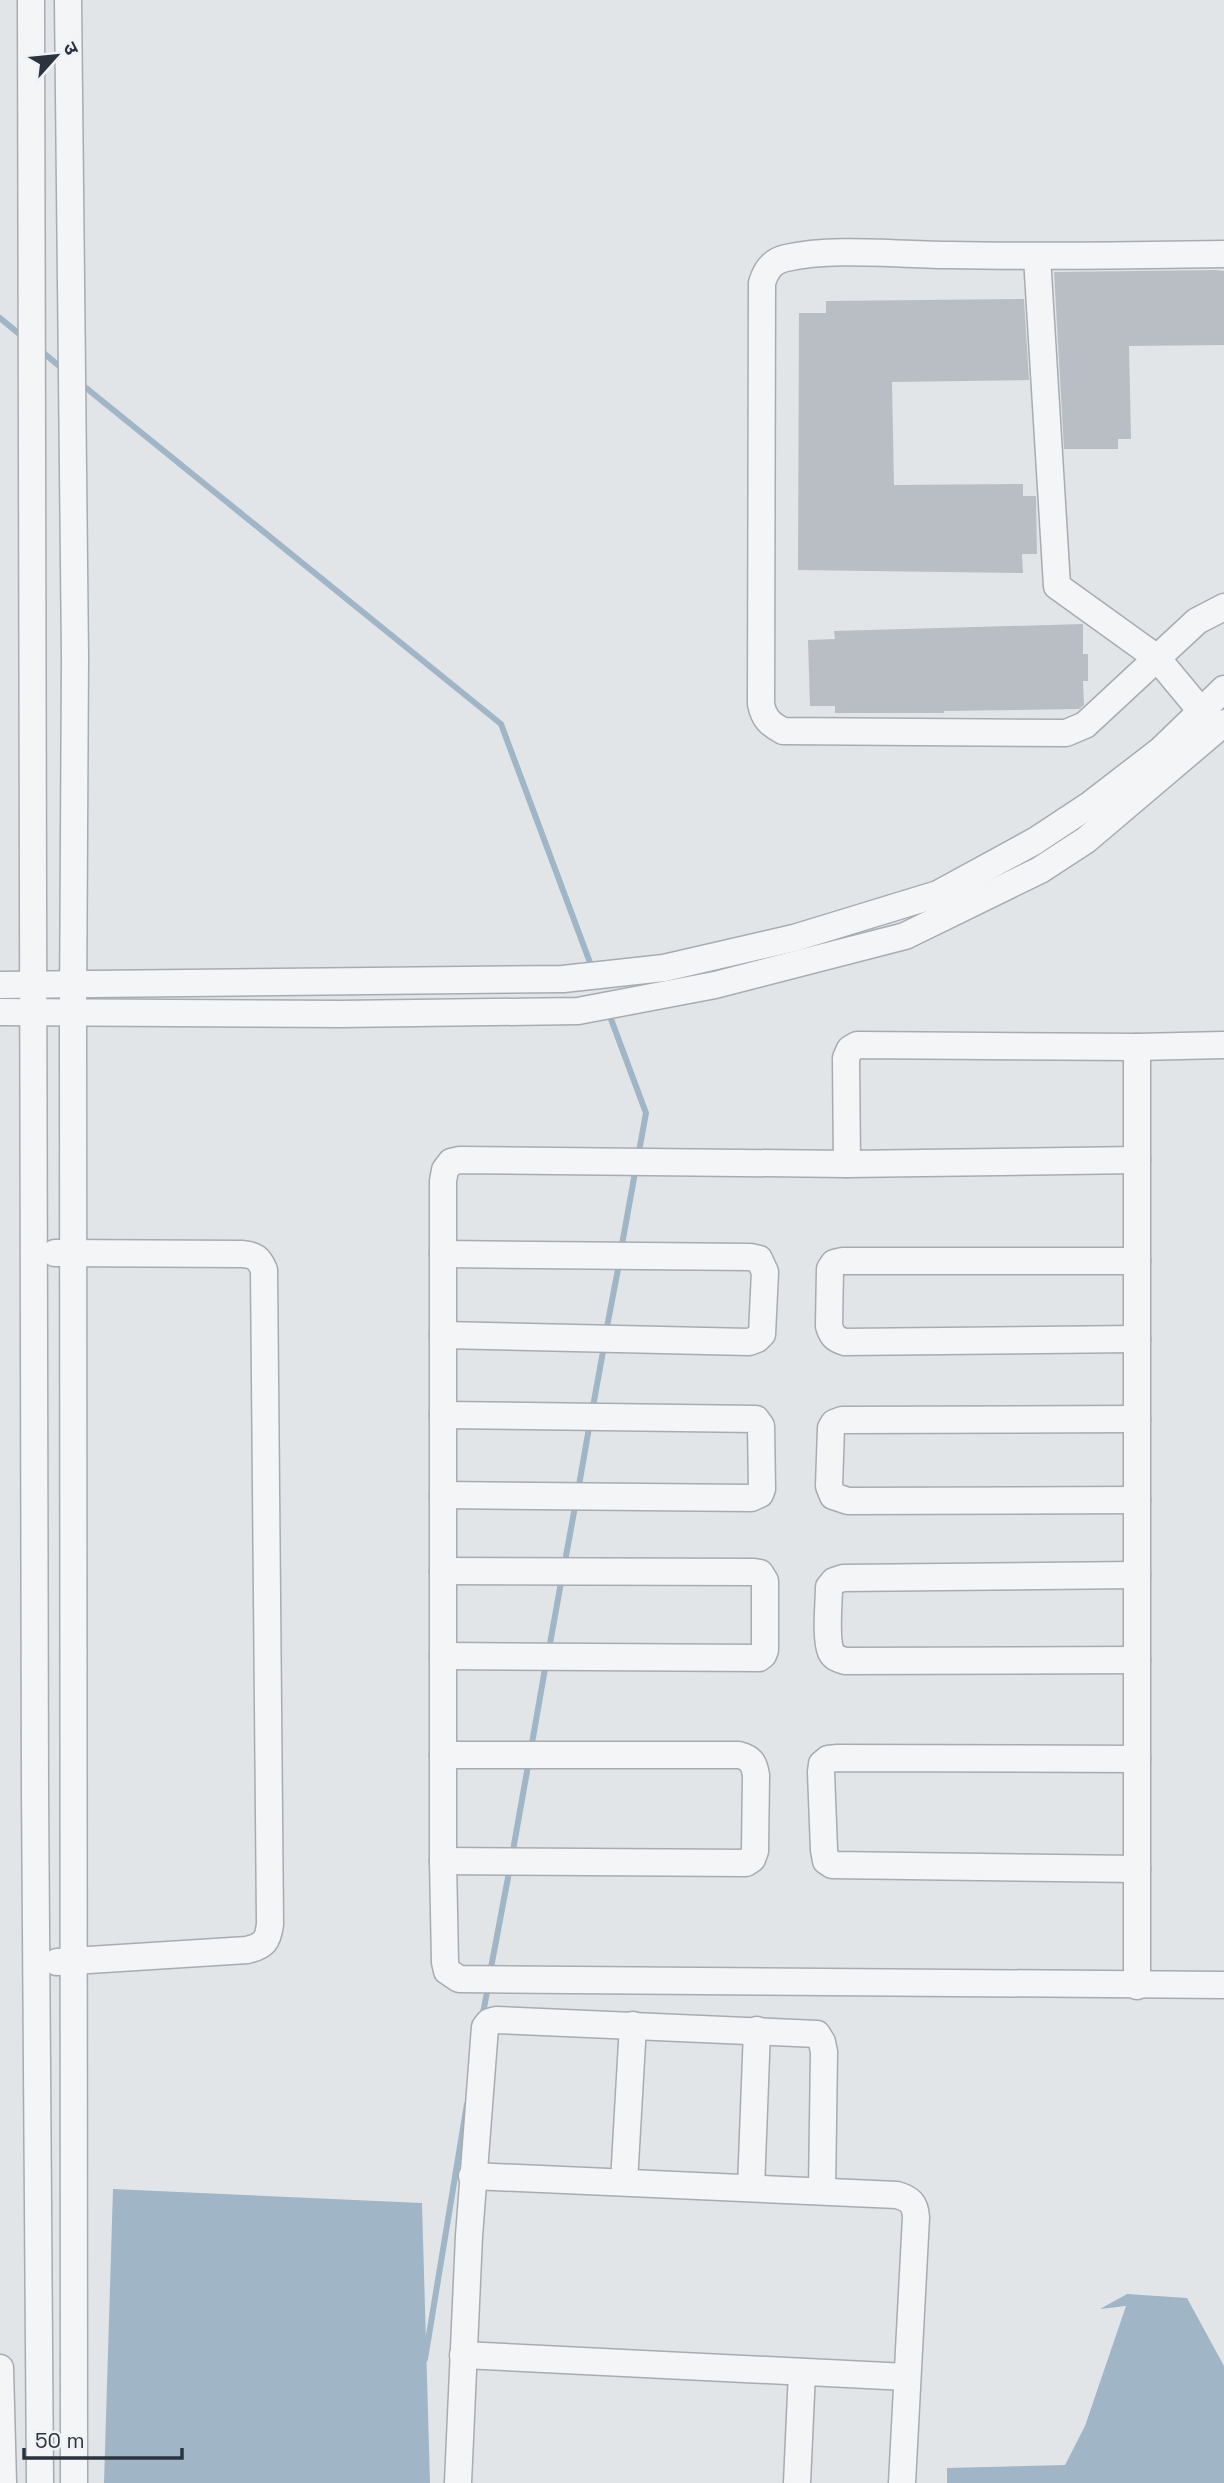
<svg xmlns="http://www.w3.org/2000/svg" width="1224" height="2483" font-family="'Space Grotesk','Noto Sans Devanagari',sans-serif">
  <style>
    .water { fill: #a0b5c5 }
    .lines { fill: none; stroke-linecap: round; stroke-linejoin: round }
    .stream { stroke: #a0b5c5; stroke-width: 6 }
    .building { fill: #b9bec5 }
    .minor-casing { stroke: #a7acb2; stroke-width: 29 }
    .minor { stroke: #f3f5f7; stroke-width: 26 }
  </style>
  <rect width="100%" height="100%" fill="#e1e5e8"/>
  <g class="water">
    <polygon points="113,2189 422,2203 430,2483 104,2483"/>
    <polygon points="1127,2294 1187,2298 1224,2366 1224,2483 947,2483 947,2468 1065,2465 1085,2426 1126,2306 1100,2309"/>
  </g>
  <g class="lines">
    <g class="stream">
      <polyline points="0,318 23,337"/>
      <polyline points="40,350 64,370"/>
      <polyline points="80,383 501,724 592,968"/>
      <polyline points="608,1011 646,1113 638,1157"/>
      <polyline points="621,1250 636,1167"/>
      <polyline points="606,1332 619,1264"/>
      <polyline points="592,1412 604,1346"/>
      <polyline points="578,1491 590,1422"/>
      <polyline points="564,1567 576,1501"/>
      <polyline points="549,1649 562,1577"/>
      <polyline points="531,1749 546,1663"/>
      <polyline points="512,1856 529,1760"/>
      <polyline points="490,1973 510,1867"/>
      <polyline points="482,2018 488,1987"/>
      <polyline points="425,2359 467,2104"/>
    </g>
  </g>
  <g class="building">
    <polygon points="1216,270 1224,271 1224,345 1129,346 1131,439 1118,439 1118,449 1064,449 1054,272"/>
    <polygon points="1024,299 1029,380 892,382 894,485 1023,484 1023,496 1036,496 1037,554 1022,554 1023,573 798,570 799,313 826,313 826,301"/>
    <polygon points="1083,624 1083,654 1088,654 1088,681 1083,681 1084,705 1079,709 944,711 944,713 835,713 835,706 810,706 808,640 835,639 834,631"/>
  </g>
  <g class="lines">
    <defs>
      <g id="minor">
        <polyline points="31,0 35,1791 40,2483"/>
        <polyline points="68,0 75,657 73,1012 74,2483"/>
        <path d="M1224,254C1133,255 1042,257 951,255C902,255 833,247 786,258C772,261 766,270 762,283L761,704C764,719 770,724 783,731L1066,733L1085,725L1197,621L1224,607"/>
        <polyline points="1037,257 1057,586 1157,658 1201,711"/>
        <polyline points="0,985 563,979 664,968 794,938 938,894 1035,841 1091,804 1161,750 1224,689"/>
        <polyline points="0,1012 340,1014 578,1011 715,985 905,936 1040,870 1086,840 1224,723"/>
        <polyline points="1137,1160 847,1164 460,1160 451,1162 445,1170 443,1181 443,1861 445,1962 447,1971 459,1979 1224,1985"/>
        <polyline points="847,1164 846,1058 850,1049 857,1045 1137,1047 1224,1045"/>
        <path d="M55,1253L242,1254C255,1255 259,1258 264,1270L270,1924C268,1941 264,1946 247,1950L57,1962"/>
        <polyline points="443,1335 749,1342 757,1339 762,1334 765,1272 759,1259 750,1257 443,1254"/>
        <path d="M1137,1339L845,1342C835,1339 832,1336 829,1326L830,1269L834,1263L842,1261H1137"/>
        <polyline points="443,1415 756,1419 761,1426 762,1489 760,1494 751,1498 443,1495"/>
        <polyline points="1137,1500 848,1501 833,1496 829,1486 831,1428 834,1423 842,1420 1137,1419"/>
        <path d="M1137,1575L843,1578L834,1581L829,1587C829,1603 825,1638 831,1652C834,1658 839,1659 845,1661L1137,1660"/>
        <polyline points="443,1656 759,1658 763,1655 765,1650 765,1581 760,1573 754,1572 443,1571"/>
        <path d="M443,1861L746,1863L752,1859L755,1851L756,1775C754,1763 751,1758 739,1755H443"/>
        <polyline points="1137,1869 832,1865 826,1861 824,1850 821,1772 822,1764 828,1759 838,1758 1137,1759"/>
        <polyline points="1137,1986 1137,1047"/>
        <path d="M472,2176L897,2195C910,2199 915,2203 916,2217L902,2483"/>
        <polyline points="624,2182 633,2025"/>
        <polyline points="751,2188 757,2030"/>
        <polyline points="463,2355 907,2377"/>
        <polyline points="0,2368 3,2483"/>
        <polyline points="458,2483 469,2236 485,2027 489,2022 496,2020 817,2034 822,2042 824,2052 822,2191"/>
        <polyline points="797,2483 802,2372"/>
      </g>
    </defs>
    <use href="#minor" class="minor-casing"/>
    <use href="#minor" class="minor"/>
  </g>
  <g transform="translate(56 56) rotate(63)" stroke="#f0f3f6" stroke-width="5" paint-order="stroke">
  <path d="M0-5L12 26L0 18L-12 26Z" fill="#2b343e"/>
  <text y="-10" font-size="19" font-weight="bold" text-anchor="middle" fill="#2b343e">उ</text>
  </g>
  <path d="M24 2448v10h158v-10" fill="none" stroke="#2b343e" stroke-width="3.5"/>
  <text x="35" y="2448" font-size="21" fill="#2b343e" stroke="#f0f3f6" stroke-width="5" paint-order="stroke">50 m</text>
</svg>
